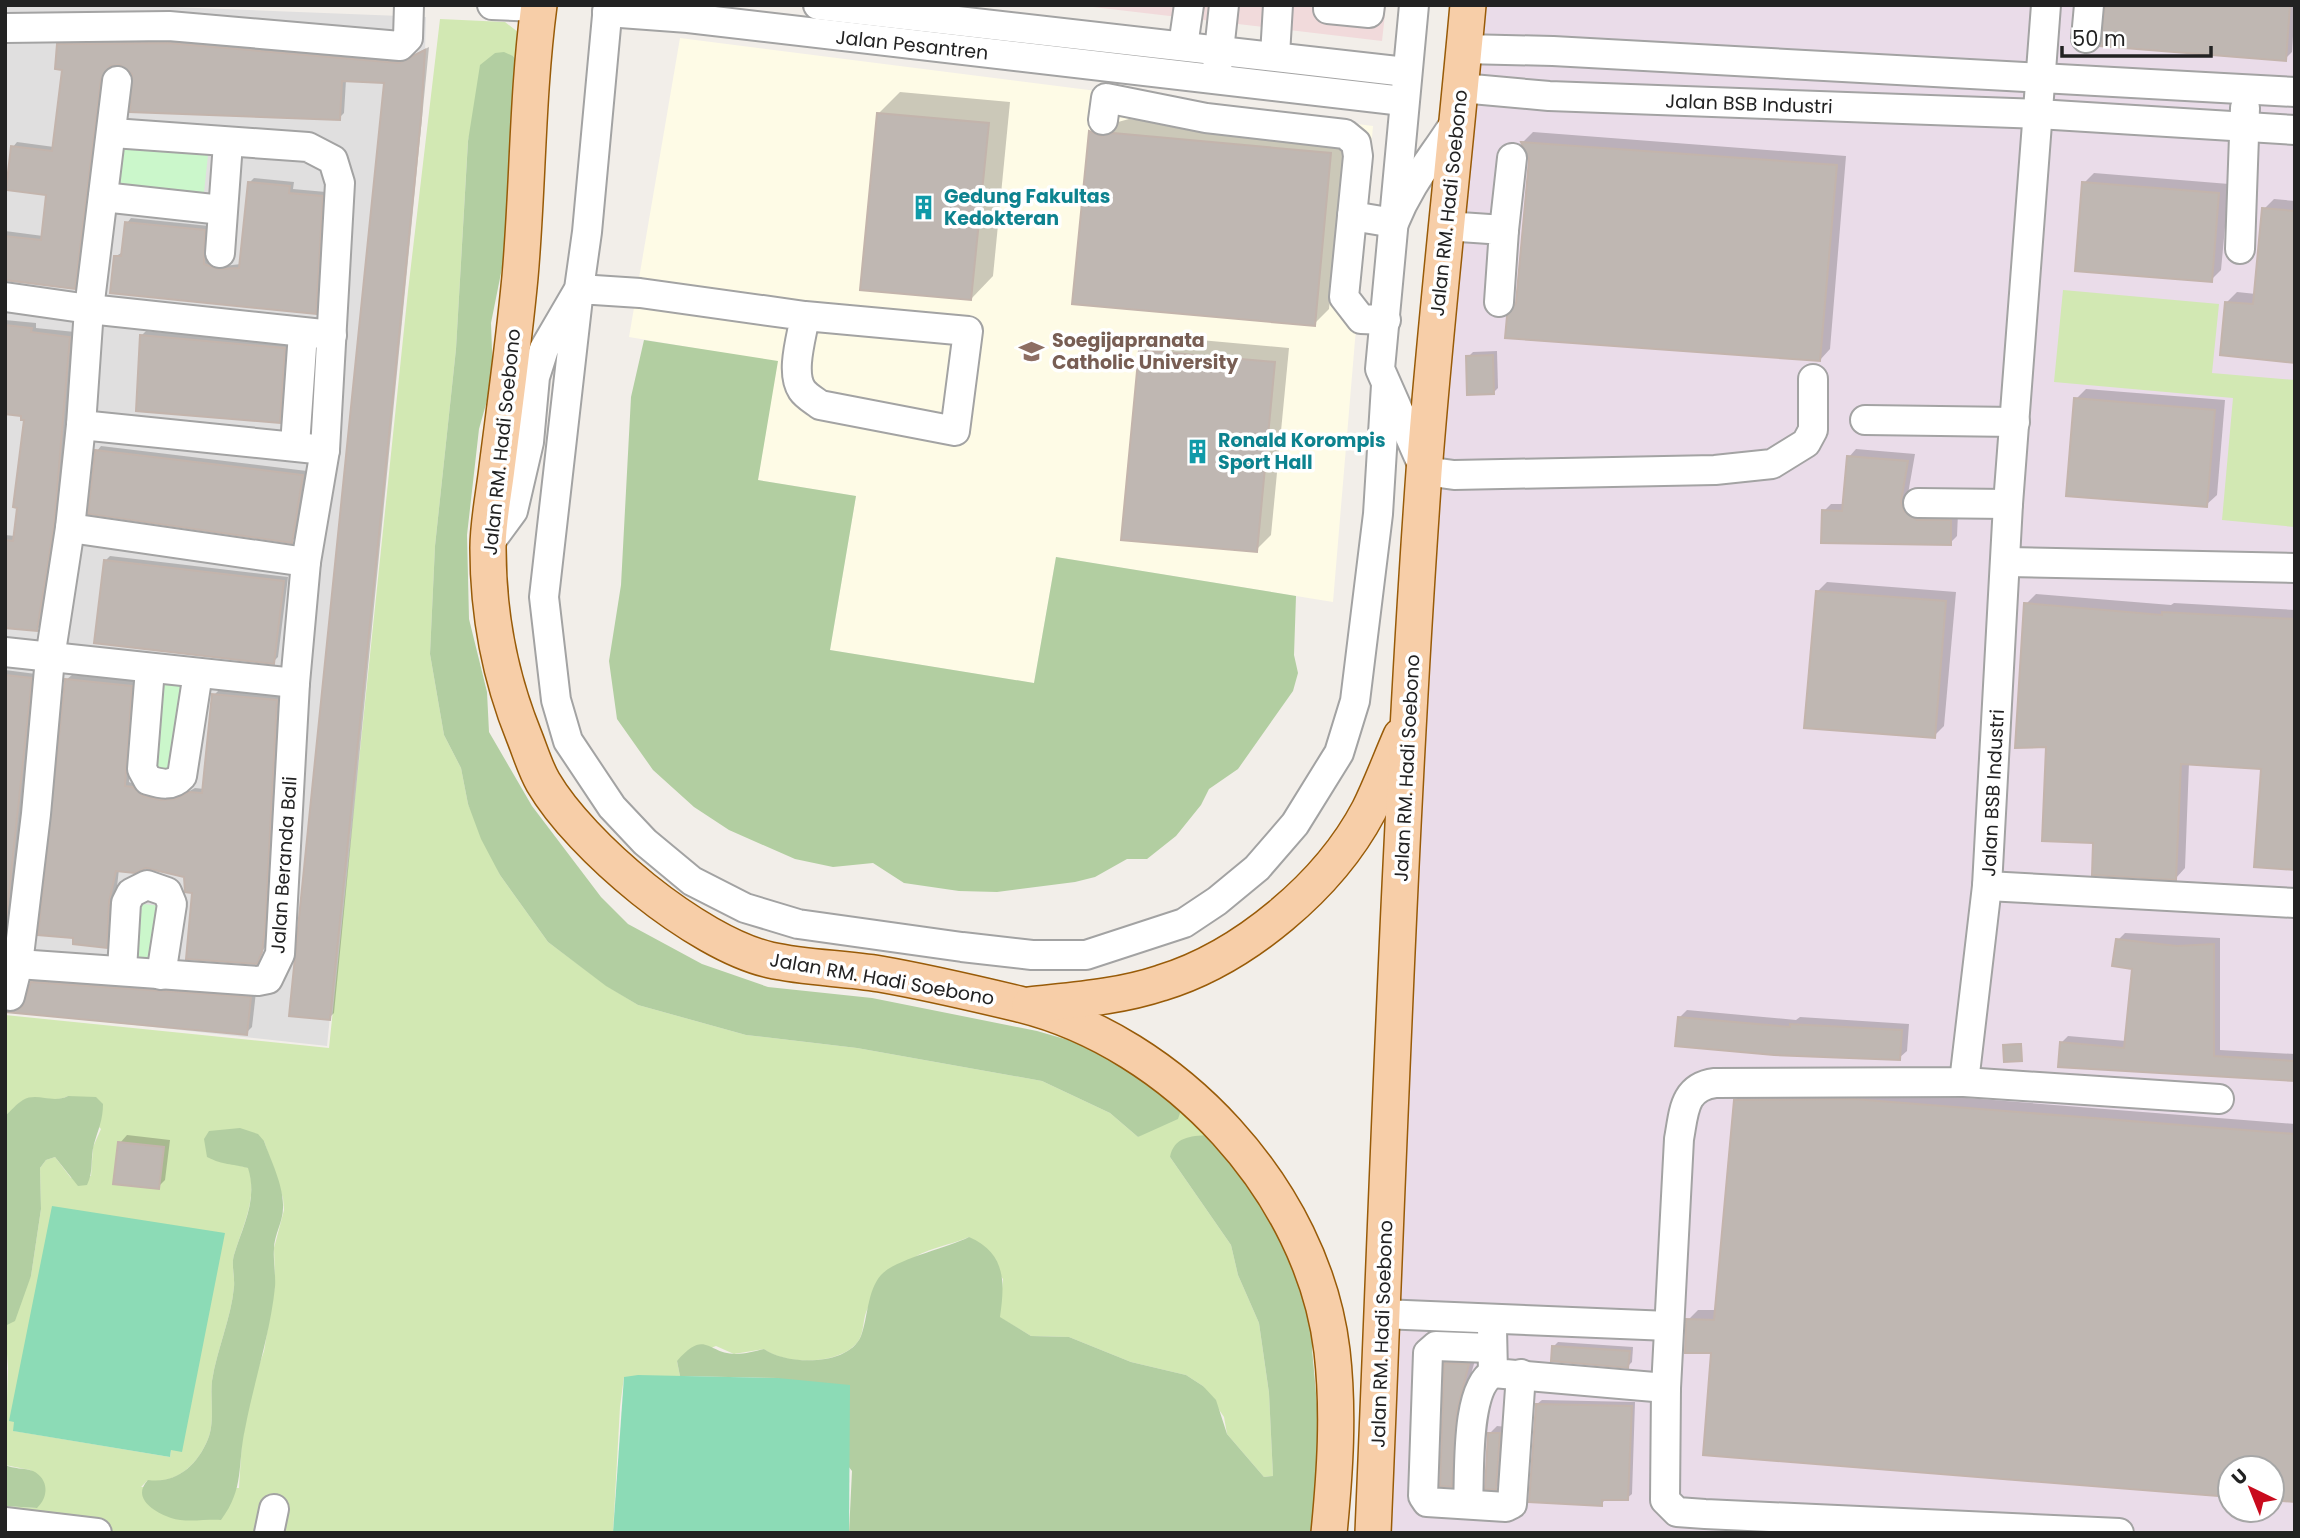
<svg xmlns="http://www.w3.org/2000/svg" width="2300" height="1538" font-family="Poppins,sans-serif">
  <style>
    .residential { fill: #e0dfdf }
    .commercial { fill: #f1dadb }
    .industrial { fill: #eadce9; fill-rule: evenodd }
    .education { fill: #fefbe6 }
    .grass { fill: #d2e8b3; fill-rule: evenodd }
    .forest { fill: #b2cea1 }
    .park { fill: #cbf7cb }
    .pitch { fill: #8cdbb6 }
    .shadow { fill: #0003 }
    .building { fill: #bfb7b2; stroke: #c3b4ac; stroke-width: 2 }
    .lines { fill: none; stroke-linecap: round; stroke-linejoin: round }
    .minor-casing { stroke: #a3a3a3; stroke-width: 32 }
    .major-casing { stroke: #985b08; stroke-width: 38 }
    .minor { stroke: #fff; stroke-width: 28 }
    .major { stroke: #f7cea8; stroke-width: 35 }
    .labels { text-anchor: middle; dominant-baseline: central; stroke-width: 7; stroke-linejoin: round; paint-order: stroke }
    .street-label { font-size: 19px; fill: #222; stroke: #fff }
    .culture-label { font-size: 19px; font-weight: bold; fill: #0d838f; stroke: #fff; text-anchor: start }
    .education-label { font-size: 19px; font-weight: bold; fill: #785e54; stroke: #fff; text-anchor: start }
  </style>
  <rect width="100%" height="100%" fill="#f2eee9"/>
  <polygon class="residential" points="5,5 121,5 426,17 424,85 327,1046 5,1011"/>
  <polygon class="commercial" points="1076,5 1386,5 1382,41"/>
  <path class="industrial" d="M1478,5H2295V1533H1383L1434,554ZM2230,1468H2272V1510H2230Z"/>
  <polygon class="education" points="680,38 1373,126 1333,602 1056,557 1034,683 830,650 856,496 758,480 777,362 629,337"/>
  <g class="grass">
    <path d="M440,19L505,22L523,36L518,63L513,56L495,53L468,140L456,349L435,546L430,654L444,735L461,768L468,804L500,875L548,942L607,986L638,1005L746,1035L857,1048L1042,1081L1110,1113L1138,1137L1181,1110L1216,1138L1170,1157L1231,1245L1238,1275L1259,1323L1269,1393L1273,1476L1264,1477L1227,1434L1224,1417L1203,1386L1186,1375L1131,1362L1069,1337L1031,1336L999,1317L1003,1279L969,1237C954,1244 925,1249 914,1258C904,1265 872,1299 867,1310C862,1321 865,1336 855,1345C835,1365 785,1365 764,1349L734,1354L716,1346L677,1361L680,1376L624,1377L620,1407L613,1533H5V1506L37,1508L38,1475L30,1470L5,1465L8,1368L5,1326L31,1276L41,1209L40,1168L46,1160L55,1157L71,1178L91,1176L93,1147L101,1129L68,1096C53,1104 37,1093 23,1101C16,1104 11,1112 5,1116V1015L329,1048L408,291ZM264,1141L283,1198L284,1210L274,1248L275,1285L264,1351L254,1380L242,1440L239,1488L141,1487L147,1481C176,1484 197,1466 208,1439C215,1422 210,1399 212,1381C217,1349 231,1319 234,1287C235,1277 231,1265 234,1255C243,1225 257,1200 249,1168L233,1164ZM10,1421L171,1450L170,1457L14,1431V1422Z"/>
    <polygon points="2063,290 2219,304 2212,373 2295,380 2295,527 2222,520 2233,398 2054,382"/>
  </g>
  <g class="forest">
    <polygon points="504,52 513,56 518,63 512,218 491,323 493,379 479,429 467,535 469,619 487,692 489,732 532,806 601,897 628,924 702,964 768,987 872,998 1037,1031 1075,1042 1151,1078 1181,1110 1178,1119 1138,1137 1110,1113 1042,1081 857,1048 746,1035 638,1005 606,986 548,942 500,875 481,839 468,804 461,768 444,735 430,654 435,546 456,349 468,141 480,65 495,53"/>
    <polygon points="644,340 778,361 758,480 856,496 830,650 1034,683 1056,557 1296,596 1294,655 1298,673 1293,691 1238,769 1209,789 1201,805 1176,836 1147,859 1127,859 1095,877 1075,882 997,892 959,891 904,883 873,863 833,867 795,859 729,830 694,807 653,770 617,719 609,661 621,585 631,397"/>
    <path d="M68,1096L96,1097L103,1104C103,1120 98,1130 94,1144C90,1158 94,1171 87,1185L78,1186L55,1157L46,1160L40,1168L41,1209L31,1276L15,1321L5,1326V1116C11,1111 16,1104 23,1100C37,1092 52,1104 68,1096Z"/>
    <path d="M240,1128L258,1134L264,1141C271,1161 284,1186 283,1208C283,1222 274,1235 274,1249C273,1262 276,1275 275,1287C270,1335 254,1381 245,1429C237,1465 245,1488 221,1520C206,1519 185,1523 171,1518C154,1512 131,1498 148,1480C176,1484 197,1466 208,1439C215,1422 210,1399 212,1381C217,1349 231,1319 234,1287C235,1276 231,1265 234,1255C243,1225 258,1200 248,1168C230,1163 225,1166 207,1157L204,1139L209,1131Z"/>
    <path d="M1208,1135L1260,1195L1314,1307L1312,1349L1321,1448L1313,1533H849L852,1471L778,1378L680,1376L677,1361C706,1328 707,1354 736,1354C745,1354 755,1351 764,1349C786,1365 848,1367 861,1336C868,1318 867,1291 881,1275C895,1259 948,1248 969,1237C1006,1253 1005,1282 1000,1317L1031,1336L1069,1337L1131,1362L1186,1375L1203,1386L1216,1400L1227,1434L1264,1477L1273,1476L1269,1393L1259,1323L1238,1275L1231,1245L1170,1157C1174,1137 1190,1136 1208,1135Z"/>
    <path d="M5,1465C14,1469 24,1468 33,1471C49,1479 49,1497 37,1508L5,1506Z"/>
  </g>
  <g class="park">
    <polygon points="114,145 208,155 203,202 109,192"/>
    <polygon points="160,682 184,686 171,774 151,770"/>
    <polygon points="142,904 163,906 157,966 136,964"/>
  </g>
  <g class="pitch">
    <polygon points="52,1206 225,1233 182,1452 171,1450 170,1457 13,1431 14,1422 9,1421"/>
    <polygon points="638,1375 778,1378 850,1385 849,1533 613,1533 624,1377"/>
  </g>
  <g class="shadow">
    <polygon points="2107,5 2295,5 2292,52 2285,59"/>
    <polygon points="174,39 405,59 429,47 334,1013 329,1018 386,81 346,80 344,113 339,118 135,82 129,67 118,63 107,67 79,282 74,287 5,278 5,231 43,236 48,194 13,147 17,142 54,147 64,68 58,45 63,40"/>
    <polygon points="900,92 1010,102 993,276 971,299 878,114"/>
    <polygon points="1105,117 1118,122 1129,119 1346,138 1329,309 1314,324 1090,132"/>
    <polygon points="1533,132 1846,156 1830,349 1820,360 1517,304 1530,160 1523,142"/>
    <polygon points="2094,173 2229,184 2221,270 2211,280 2084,183"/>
    <polygon points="254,178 294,182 293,189 326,192 320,307 315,312 116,256 123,252 127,223 131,218 209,226 208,260 224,266 241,264 250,182"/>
    <polygon points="2274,199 2295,201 2295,361 2227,302 2237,292 2256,294 2264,209"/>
    <polygon points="5,320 36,323 36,328 75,332 58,519 42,624 37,629 5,626 5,535 15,536 26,419 23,415 5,412"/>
    <polygon points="146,331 289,344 284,416 279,421 142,335"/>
    <polygon points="1156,336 1289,348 1271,535 1256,550 1141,351"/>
    <polygon points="1497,351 1498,388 1493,393 1468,357 1473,352"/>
    <polygon points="2086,389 2225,400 2217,495 2206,505 2076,399"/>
    <polygon points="101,446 307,471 296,537 292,541 97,451"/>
    <polygon points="1856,449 1915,454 1908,494 1958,513 1957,536 1950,543 1824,511 1831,504 1844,504 1849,457"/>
    <polygon points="110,556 288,577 278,657 273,662 105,561"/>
    <polygon points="1827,582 1956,592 1944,726 1934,736 1817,592"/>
    <polygon points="2036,594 2171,605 2174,603 2295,610 2295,868 2263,767 2189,763 2185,868 2176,878 2095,841 2048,745 2026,604"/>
    <polygon points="5,670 36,674 5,957"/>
    <polygon points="72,675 136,681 129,782 167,796 182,795 195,788 204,789 214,695 219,690 282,695 267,944 256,962 194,891 185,876 146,867 119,869 111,941 106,946 66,680"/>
    <polygon points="2125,933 2220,938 2220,1050 2295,1054 2295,1079 2061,1043 2068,1036 2126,1041 2134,967 2118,940"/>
    <polygon points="38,977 256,992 252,1027 246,1033 27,1002 32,982"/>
    <polygon points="1687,1010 1796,1020 1800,1017 1909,1024 1907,1051 1899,1058 1679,1018"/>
    <polygon points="2022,1043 2021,1059 2005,1045 2006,1044"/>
    <polygon points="1745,1090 1865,1090 2295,1124 2295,1500 2272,1498 2272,1468 2230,1468 2230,1495 1713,1351 1688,1320 1698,1310 1717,1310 1735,1100"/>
    <polygon points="127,1135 170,1140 165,1180 158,1187 120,1143"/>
    <polygon points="1558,1342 1633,1347 1632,1362 1628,1366 1553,1347"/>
    <polygon points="1453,1356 1476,1357 1463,1402 1459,1478 1451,1485 1446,1364"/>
    <polygon points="1542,1400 1635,1402 1632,1494 1627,1498 1606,1499 1601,1504 1537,1404"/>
    <polygon points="1497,1426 1507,1427 1503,1481 1496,1488 1489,1434"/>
  </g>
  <g class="building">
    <polygon points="2105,5 2290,5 2286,61 2100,46"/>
    <polygon points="168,43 399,63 425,50 421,118 330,1020 289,1016 384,83 342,81 340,120 130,112 132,74 120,65 110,66 101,79 75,289 5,280 5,236 41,240 46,195 6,190 11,146 52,151 62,70 55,69 57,44"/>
    <polygon points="877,113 989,123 971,300 860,290"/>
    <polygon points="1089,131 1101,136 1113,133 1331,153 1315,326 1072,304"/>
    <polygon points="1521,142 1837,165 1820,361 1505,338 1507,316 1516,303 1529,160"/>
    <polygon points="248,182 290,186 289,193 323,196 316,314 110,293 114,256 121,256 125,222 205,230 204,264 218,269 239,268"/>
    <polygon points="2082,182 2219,193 2212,282 2075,271"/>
    <polygon points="2262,208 2295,211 2295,363 2220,355 2225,302 2253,304"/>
    <polygon points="5,325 32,328 31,332 70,337 54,526 37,631 5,628 5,540 13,541 17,508 13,507 24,420 21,420 21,416 5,414"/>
    <polygon points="140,335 285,348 280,423 136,411"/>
    <polygon points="1139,350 1275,362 1257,552 1121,540"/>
    <polygon points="1493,355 1494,394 1467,395 1466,356"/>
    <polygon points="2074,398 2215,410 2207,507 2066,496"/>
    <polygon points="95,450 303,475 292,543 88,514"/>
    <polygon points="1847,456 1908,461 1901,502 1904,511 1917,520 1951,520 1951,545 1821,543 1822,510 1842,511"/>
    <polygon points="104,560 284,581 274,664 94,643"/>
    <polygon points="1816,591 1946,601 1935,738 1804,728"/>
    <polygon points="2024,603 2162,615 2162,612 2295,619 2295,870 2254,867 2261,769 2181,764 2176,880 2092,875 2093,843 2042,841 2046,747 2015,748"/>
    <polygon points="5,675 32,678 5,931"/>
    <polygon points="65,679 132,686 125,786 133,787 143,796 161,800 175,799 189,792 202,793 212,694 277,700 265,927 262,952 257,964 186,959 192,893 185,892 184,877 146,868 135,873 116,871 109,902 107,948 73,944 73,938 38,935"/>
    <polygon points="2116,939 2177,946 2214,944 2214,1056 2295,1061 2295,1081 2058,1067 2060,1042 2124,1048 2132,969 2112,966"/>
    <polygon points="31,982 251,997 247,1035 5,1012 22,1007"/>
    <polygon points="1678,1017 1790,1027 1790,1024 1902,1030 1900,1060 1774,1055 1675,1046"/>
    <polygon points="2021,1044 2022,1061 2004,1062 2003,1045"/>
    <polygon points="1854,1099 2295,1134 2295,1502 2272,1500 2272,1468 2230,1468 2230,1497 1703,1455 1711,1353 1685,1353 1686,1319 1714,1320 1734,1100"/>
    <polygon points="118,1142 164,1147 159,1189 113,1184"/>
    <polygon points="1552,1346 1630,1351 1628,1368 1551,1361"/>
    <polygon points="1444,1363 1469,1364 1457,1411 1452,1487 1440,1486"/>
    <polygon points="1536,1404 1632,1406 1628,1500 1602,1500 1602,1506 1529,1502"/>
    <polygon points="1488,1433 1500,1433 1496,1490 1485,1489"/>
  </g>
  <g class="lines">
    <defs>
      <g id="minor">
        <polyline points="492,5 538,7"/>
        <polyline points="818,5 1406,72"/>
        <polyline points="1328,5 1328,9 1369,13 1370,5"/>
        <polyline points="1414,5 1380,369 1425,471 1454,475 1715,470 1772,464 1806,443 1813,430 1813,379"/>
        <path d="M2046,5L2008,504L1987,886L1964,1082L1715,1083C1683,1087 1684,1113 1679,1139L1666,1388L1665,1500L1677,1512L1705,1514L2119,1533"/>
        <polyline points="607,12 688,18 1403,101"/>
        <polyline points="5,28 169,26 400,46 408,38 409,5"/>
        <polyline points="2086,38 2089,5"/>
        <polyline points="1183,46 1189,5"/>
        <polyline points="1464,49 1553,51 2295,92"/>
        <polyline points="1275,55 1278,5"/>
        <polyline points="1217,69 1224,5"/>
        <polyline points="1461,88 1549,96 2038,114 2295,130"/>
        <polyline points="1103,120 1106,98 1206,118 1345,134 1356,143 1358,156 1344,297 1361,319 1386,320"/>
        <polyline points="113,133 308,147 333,160 340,183 325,450 306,562"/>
        <polyline points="103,197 222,210"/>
        <path d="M1352,216L1394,223C1410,183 1431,160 1454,124"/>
        <polyline points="1445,226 1504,230 1499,302"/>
        <polyline points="1504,230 1512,158"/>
        <polyline points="2240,249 2245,108"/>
        <polyline points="220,253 228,143"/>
        <polyline points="5,297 89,309 332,335"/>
        <path d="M805,316C802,336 790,372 802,390C806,396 815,401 820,405L955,431L968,331L805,316L640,293L579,289L544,597L556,700L568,741L612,807L645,842L692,881L745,908L798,924L962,947L1032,955H1086L1184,923L1217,901L1257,868L1295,824L1339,753L1355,701L1378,514L1386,385"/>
        <polyline points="1865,420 2015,422"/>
        <polyline points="81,425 325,450"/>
        <polyline points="295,445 303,333"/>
        <polyline points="1918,503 2008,504"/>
        <polyline points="488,545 513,511 529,442 535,377 544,349 579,289 587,232 608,5"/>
        <polyline points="2007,562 2295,568"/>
        <polyline points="5,652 295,683"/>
        <path d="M150,669L142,769L148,780C161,784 172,787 182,776L198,673"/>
        <polyline points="1987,886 2295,903"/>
        <polyline points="18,964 258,981 268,979 280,954 295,683 306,562 70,528"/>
        <polyline points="122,970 126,903 131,893 147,885 167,892 172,904 161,975"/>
        <polyline points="10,996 18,964 36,814 50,658 70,528 81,425 89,309 117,81"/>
        <polyline points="1964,1082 2219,1099"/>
        <polyline points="1382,1314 1669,1326"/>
        <polyline points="1492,1328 1493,1373 1666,1388"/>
        <polyline points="1490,1348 1436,1346 1428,1353 1423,1496 1427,1502 1506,1507 1512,1504 1521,1374"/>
        <path d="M1468,1503C1470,1473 1465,1389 1493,1373"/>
        <polyline points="5,1522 97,1533"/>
        <polyline points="269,1533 274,1509"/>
      </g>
      <g id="major">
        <path d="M539,5C527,96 528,187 520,277C514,341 505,405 497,468C494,494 488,522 488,548C488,612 500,677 524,736C530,751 535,768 543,782C581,847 696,943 770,960C806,968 844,968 880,974C926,982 973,993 1019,1004C1174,1042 1313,1191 1332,1351C1339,1412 1335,1472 1329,1533"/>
        <path d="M1030,1005C1074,1000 1119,997 1161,983C1243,958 1329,886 1369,810C1381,786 1390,761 1401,736"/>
        <path d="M1373,1533C1388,1179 1399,825 1424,472C1436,316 1454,161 1468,5"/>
      </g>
    </defs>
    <use href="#minor" class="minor-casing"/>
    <use href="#major" class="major-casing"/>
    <use href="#minor" class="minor"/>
    <use href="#major" class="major"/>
  </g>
  <defs>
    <symbol id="building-bare" viewBox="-9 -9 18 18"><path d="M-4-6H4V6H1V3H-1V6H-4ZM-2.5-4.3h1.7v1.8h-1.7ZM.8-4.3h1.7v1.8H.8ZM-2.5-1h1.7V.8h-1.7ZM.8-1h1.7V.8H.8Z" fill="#0f9aa8" stroke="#fff" stroke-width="2.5" paint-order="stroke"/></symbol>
    <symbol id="university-bare" viewBox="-9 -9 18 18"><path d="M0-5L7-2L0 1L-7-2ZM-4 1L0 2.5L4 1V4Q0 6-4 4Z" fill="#8d6e63" stroke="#fff" stroke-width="2.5" paint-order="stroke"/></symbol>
  </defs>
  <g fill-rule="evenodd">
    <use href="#building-bare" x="906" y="190" width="35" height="35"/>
    <use href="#university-bare" x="1014" y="334" width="35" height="35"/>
    <use href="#building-bare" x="1180" y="434" width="35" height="35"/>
  </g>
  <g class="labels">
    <g class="street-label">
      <text transform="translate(912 45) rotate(6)">Jalan Pesantren</text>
      <text transform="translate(1749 104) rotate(2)">Jalan BSB Industri</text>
      <text transform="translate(1449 203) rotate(-84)">Jalan RM. Hadi Soebono</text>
      <text transform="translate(502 442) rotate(-84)">Jalan RM. Hadi Soebono</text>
      <text transform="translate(1407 768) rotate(-87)">Jalan RM. Hadi Soebono</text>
      <text transform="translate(1993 793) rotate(-87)">Jalan BSB Industri</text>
      <text transform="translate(284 865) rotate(-86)">Jalan Beranda Bali</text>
      <text transform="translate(882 979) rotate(10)">Jalan RM. Hadi Soebono</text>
      <text transform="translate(1382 1334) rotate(-88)">Jalan RM. Hadi Soebono</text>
    </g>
    <g class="culture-label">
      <text x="944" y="196">Gedung Fakultas<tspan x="944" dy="22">Kedokteran</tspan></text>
      <text x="1218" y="440">Ronald Korompis<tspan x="1218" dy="22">Sport Hall</tspan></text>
    </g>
    <g class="education-label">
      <text x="1052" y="340">Soegijapranata<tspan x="1052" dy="22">Catholic University</tspan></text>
    </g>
  </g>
  <rect width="2300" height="1538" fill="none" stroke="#222222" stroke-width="14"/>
  <g transform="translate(2251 1489) rotate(317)"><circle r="33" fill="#ffffff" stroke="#a7a7a7" stroke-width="2"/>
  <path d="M0-5L12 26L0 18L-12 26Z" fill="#c90b1d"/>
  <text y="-10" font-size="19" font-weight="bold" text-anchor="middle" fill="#222222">U</text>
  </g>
  <path d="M2062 46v10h149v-10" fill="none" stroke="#222222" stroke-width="3.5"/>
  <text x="2072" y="46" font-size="21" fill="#222222" stroke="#ffffff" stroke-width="5" paint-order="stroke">50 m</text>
</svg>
